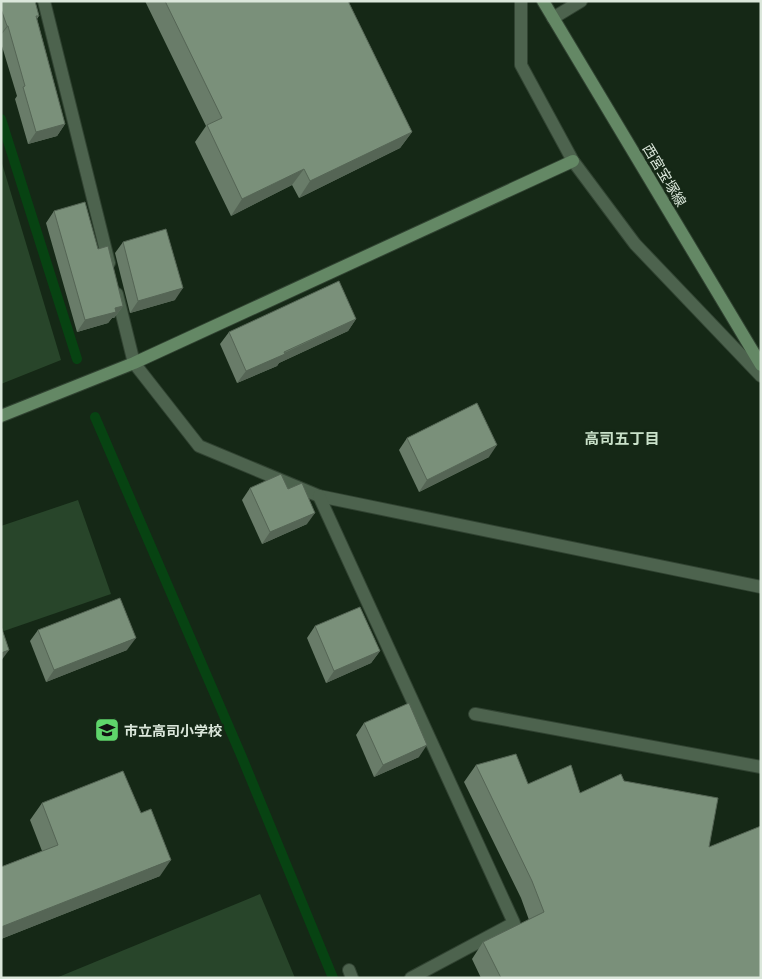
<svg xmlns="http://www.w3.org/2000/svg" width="762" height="979" font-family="Lato,'Noto Sans JP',sans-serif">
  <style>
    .green { fill: #28452a }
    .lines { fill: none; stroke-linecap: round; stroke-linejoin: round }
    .stream { stroke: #074312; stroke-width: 10 }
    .lane-casing { stroke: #314332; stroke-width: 14 }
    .street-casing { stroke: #314332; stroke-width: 14 }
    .secondary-casing { stroke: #314332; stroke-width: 14 }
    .lane { stroke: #4d634e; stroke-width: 12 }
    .street { stroke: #4d634e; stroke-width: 12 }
    .secondary { stroke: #648865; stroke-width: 12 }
    .wall { fill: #697c69 }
    .shaded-wall { fill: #556555 }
    .building { fill: #7a907a; stroke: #556555 }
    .labels { text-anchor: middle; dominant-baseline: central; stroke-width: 5; stroke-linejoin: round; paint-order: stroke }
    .street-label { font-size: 14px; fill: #dbe7db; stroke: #152816 }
    .poi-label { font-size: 14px; font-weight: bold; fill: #dbe7db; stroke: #152816; text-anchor: start }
    .neighbourhood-label { font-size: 15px; font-weight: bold; fill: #c9e1c9; stroke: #152816 }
  </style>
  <rect width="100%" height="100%" fill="#152816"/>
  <g class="green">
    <polygon points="1,160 61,360 1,384"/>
    <polygon points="78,500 111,594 1,632 1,526"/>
    <polygon points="260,894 295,978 56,978"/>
  </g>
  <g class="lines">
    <g class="stream">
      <polyline points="1,119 77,359"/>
      <polyline points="95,417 241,755 333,978"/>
    </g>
    <defs>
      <g id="lane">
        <polyline points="553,18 581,1"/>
        <polyline points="349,970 352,978"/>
      </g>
      <g id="street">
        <polyline points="44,1 109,263"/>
        <polyline points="521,1 521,65 573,161 635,244 761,376"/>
        <polyline points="117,294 134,363 199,446 319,496 761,587"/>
        <polyline points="319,496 514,923 411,978"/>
        <polyline points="475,714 761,767"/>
      </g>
      <g id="secondary">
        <polyline points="543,1 761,365"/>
        <polyline points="1,416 134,363 573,161"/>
      </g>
    </defs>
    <use href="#lane" class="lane-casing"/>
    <use href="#street" class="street-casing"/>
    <use href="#secondary" class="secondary-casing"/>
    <use href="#lane" class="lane"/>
    <use href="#street" class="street"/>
    <use href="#secondary" class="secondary"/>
  </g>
  <g class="wall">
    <polygon points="1,1 39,16 37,19 65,124 57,136 28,144 15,99 17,96 1,43"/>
    <polygon points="145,1 348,1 412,132 400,148 299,198 292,185 231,216 195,142 206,126"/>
    <polygon points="54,211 98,249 123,306 114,318 112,318 108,323 77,332 46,223"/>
    <polygon points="123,242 175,300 130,313 115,253"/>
    <polygon points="356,319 348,331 279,363 277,366 237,383 220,344 229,332"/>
    <polygon points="407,438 489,457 419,492 399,450"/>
    <polygon points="250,488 288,489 307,524 262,544 242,500"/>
    <polygon points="315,626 380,651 371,663 326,683 307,638"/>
    <polygon points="38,630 127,650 46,682 30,641"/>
    <polygon points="364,723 419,757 374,777 356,735"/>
    <polygon points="476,765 528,784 580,793 624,781 709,847 761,978 481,978 472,959 483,942 529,920 521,898 464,782"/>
    <polygon points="42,803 160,876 1,939 1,867 42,851 30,820"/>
  </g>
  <g class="shaded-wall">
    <polygon points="7,26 8,26 1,35 1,34"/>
    <polygon points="65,124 57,136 28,144 36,132"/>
    <polygon points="412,132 400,148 299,198 310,181"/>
    <polygon points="304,169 292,185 231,216 242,199"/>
    <polygon points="183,288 175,300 130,313 138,301"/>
    <polygon points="123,306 114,318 112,318 108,323 77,332 85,320 115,308"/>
    <polygon points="356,319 348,331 279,363 277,366 237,383 246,371"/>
    <polygon points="497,445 489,457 419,492 427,480"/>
    <polygon points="315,513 307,524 262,544 270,532"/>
    <polygon points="136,638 127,650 46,682 54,670"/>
    <polygon points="9,650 1,661 1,653"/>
    <polygon points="380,651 371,663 326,683 334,671"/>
    <polygon points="427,745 419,757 374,777 383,765"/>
    <polygon points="171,860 160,876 1,939 1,927"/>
  </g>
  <g class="building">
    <polygon points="1,1 35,1 39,16 36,16 65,124 36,132 23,87 25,86 8,26 7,26 1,9"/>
    <polygon points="165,1 348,1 412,132 310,181 304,169 242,199 207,125 222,118"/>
    <polygon points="85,202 98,249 108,246 123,306 115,308 116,312 85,320 54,211"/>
    <polygon points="166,229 183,288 138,301 123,242"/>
    <polygon points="339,281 356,319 284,352 285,354 246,371 229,332"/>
    <polygon points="477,403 497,445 427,480 407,438"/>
    <polygon points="281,474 288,489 302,483 315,513 270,532 250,488"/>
    <polygon points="120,598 136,638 54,670 38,630"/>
    <polygon points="360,607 380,651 334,671 315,626"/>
    <polygon points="1,626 9,650 1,653"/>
    <polygon points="409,703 427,745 383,765 364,723"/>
    <polygon points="516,754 528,784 571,765 580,793 621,774 624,781 718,798 709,847 761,826 761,978 501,978 483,942 544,912 532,881 476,765"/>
    <polygon points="123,771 141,813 151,809 171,860 1,927 1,867 58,845 42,803"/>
  </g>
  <defs>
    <symbol id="school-square" viewBox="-11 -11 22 22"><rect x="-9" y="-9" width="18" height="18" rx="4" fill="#5fd56b" stroke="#152816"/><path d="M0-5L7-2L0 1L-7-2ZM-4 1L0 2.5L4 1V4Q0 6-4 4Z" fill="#111"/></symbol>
  </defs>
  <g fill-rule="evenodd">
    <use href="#school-square" x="93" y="716" width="28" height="28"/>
  </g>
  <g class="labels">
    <g class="street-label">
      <text transform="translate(665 175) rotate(59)">西宮宝塚線</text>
    </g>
    <g class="poi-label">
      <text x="124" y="730">市立高司小学校</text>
    </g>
    <g class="neighbourhood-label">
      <text x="622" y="438">高司五丁目</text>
    </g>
  </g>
  <rect width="762" height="979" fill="none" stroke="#dbe7db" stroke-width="5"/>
</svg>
